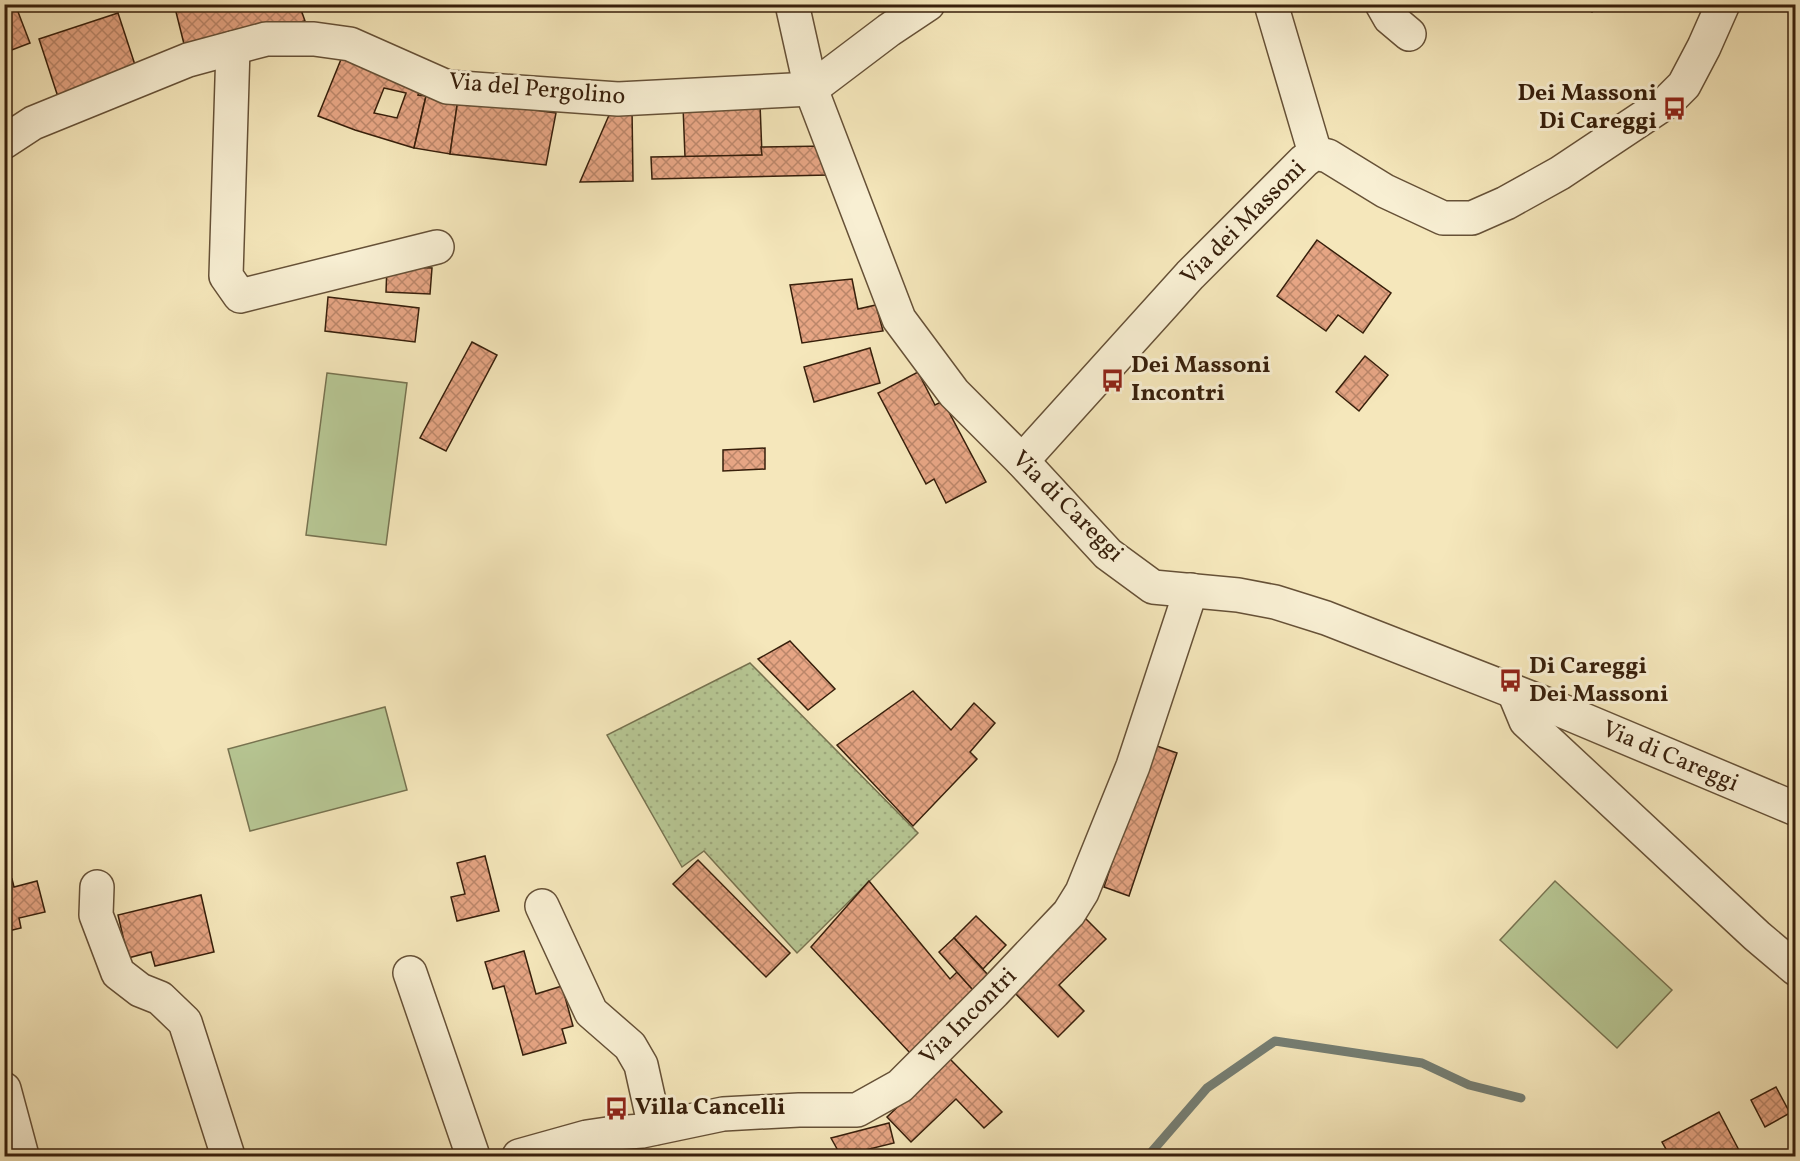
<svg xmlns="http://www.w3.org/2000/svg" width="1800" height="1161" font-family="Vollkorn,serif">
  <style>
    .grass { fill: url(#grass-dots); stroke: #777350; stroke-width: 1.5 }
    .pitch { fill: #b7c794; stroke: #777350; stroke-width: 1.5 }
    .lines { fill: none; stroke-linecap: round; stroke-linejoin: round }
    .stream { stroke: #757e73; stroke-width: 9 }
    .building { fill: url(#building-cross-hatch); stroke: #371f0b; stroke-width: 1.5; fill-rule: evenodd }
    .minor-casing { stroke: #665137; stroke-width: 36 }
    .minor { stroke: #f8efd3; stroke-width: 33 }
    .labels { text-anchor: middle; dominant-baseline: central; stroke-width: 6; stroke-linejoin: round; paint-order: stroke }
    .street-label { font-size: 24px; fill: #371f0b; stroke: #f8efd3 }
    .poi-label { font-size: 24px; font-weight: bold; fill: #371f0b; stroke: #f8efd3; text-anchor: start }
  </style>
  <defs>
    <pattern id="grass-dots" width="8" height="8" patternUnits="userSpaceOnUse" patternTransform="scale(1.5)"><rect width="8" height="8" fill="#b7c794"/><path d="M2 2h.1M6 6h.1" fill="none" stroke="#9eaa7e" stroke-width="1.8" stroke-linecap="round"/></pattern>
    <pattern id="building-cross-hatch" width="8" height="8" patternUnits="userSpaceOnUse" patternTransform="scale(1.5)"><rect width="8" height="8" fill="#e6a584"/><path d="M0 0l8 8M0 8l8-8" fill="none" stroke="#bb866a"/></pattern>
  </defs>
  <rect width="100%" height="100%" fill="#f5e7bb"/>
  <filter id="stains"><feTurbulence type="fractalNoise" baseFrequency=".00333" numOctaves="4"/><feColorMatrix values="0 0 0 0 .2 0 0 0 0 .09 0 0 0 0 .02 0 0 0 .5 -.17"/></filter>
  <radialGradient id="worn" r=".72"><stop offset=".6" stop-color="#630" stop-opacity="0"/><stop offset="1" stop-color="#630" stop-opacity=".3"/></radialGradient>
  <polygon class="grass" points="750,663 918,833 797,953 704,851 682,867 607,735"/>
  <g class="pitch">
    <polygon points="327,373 407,383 386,545 306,535"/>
    <polygon points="385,707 407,790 250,831 228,749"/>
    <polygon points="1555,881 1672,990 1617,1048 1500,940"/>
  </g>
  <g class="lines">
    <polyline class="stream" points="1148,1156 1207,1088 1275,1041 1422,1063 1469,1085 1521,1098"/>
  </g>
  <g class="building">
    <polygon points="4,4 15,4 30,43 4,53"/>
    <polygon points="174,4 216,4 216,7 224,4 299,4 305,21 185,48"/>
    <polygon points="1575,4 1595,4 1592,12"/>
    <polygon points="1612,4 1628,4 1625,10"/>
    <polygon points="118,13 138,74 59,100 39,39"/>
    <path d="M344,52L422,83L418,95L426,96L414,148L355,130L318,116ZM384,88L406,93L397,118L374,113Z"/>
    <polygon points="426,96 458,99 450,154 414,148"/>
    <polygon points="458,99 556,113 546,165 450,154"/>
    <polygon points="760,104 762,155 685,157 683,106"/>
    <polygon points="613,106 632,108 633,181 580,182"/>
    <polygon points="827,146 828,175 652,179 651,157 762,155 761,147"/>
    <polygon points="1317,240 1391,293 1363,333 1338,315 1326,331 1277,296"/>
    <polygon points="387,266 432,268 430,294 386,292"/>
    <polygon points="852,279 858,309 876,305 883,331 802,343 790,285"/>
    <polygon points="328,297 419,308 415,342 325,331"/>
    <polygon points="472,342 497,355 446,451 420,438"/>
    <polygon points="870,348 880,383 814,402 804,367"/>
    <polygon points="1365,356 1388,375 1359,411 1336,392"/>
    <polygon points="918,372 935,405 943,401 986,482 946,503 934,479 926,484 878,393"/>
    <polygon points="765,448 765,469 723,471 723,450"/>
    <polygon points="790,641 835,689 808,710 758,659"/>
    <polygon points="913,691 951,730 974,703 995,723 970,752 977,759 913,826 837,745"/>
    <polygon points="1151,744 1177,753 1129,896 1104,887"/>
    <polygon points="485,856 499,911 457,921 451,897 465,894 457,863"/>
    <polygon points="698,860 790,953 766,977 673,884"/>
    <polygon points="12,879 14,887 37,881 45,912 19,918 21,928 4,932 4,881"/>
    <polygon points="869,881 950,979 957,972 973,990 910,1053 811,947"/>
    <polygon points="201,895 214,952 155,966 151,952 128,958 118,915"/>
    <polygon points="1081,914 1106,939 1059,985 1084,1011 1058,1037 1008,986"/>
    <polygon points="976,916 1006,945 983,969 954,938"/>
    <polygon points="954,938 989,976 973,990 939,952"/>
    <polygon points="524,951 536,994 562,986 573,1026 562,1029 566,1043 523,1055 504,986 493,989 485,962"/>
    <polygon points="949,1058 1002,1112 984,1128 956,1099 911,1142 887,1117"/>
    <polygon points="1776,1087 1790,1113 1765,1127 1751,1100"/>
    <polygon points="1719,1112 1742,1156 1670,1156 1662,1142"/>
    <polygon points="889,1123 894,1143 841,1156 831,1138"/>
  </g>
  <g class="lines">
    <defs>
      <g id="minor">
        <polyline points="792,4 811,89 899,319 954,393 1022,461 1108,554 1153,587 1238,595 1275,602 1326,618 1546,704 1796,809"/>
        <polyline points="1271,4 1315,153"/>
        <polyline points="1382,4 1390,18 1409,34"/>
        <polyline points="233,48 226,276 240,296 437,247"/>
        <polyline points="4,142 33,123 188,60 266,39 314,39 350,44 447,87 618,99 811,89 889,30 928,4"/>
        <polyline points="1022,461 1190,275 1304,161 1315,153 1328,156 1385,191 1443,218 1472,218 1506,203 1560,173 1668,101 1684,85 1704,47 1723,4"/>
        <polyline points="1514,692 1526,721 1757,936 1796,969"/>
        <polyline points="97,887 96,915 118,973 140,990 160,998 185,1022 228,1156"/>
        <polyline points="542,906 591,1012 630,1046 641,1065 655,1128"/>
        <polyline points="410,973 473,1156"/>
        <polyline points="4,1089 22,1156"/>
        <polyline points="519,1156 587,1137 614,1133 642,1131 723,1114 799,1110 857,1110 900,1086 994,992 1069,913 1082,892 1133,766 1191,590"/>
      </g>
    </defs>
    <use href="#minor" class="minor-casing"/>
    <use href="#minor" class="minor"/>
  </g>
  <defs>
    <symbol id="bus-bare" viewBox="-9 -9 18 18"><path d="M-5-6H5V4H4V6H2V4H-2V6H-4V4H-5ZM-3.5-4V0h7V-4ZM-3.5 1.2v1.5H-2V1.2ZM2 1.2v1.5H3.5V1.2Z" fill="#8f2418" stroke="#f8efd3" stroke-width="2.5" paint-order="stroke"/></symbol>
  </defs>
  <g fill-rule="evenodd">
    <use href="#bus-bare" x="1658" y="92" width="33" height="33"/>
    <use href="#bus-bare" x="1096" y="364" width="33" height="33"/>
    <use href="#bus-bare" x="1494" y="664" width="33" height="33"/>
    <use href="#bus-bare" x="600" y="1092" width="33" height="33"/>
  </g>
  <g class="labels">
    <g class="street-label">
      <text transform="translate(537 90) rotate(5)">Via del Pergolino</text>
      <text transform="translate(1244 223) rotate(-45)">Via dei Massoni</text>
      <text transform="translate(1067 507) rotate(45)">Via di Careggi</text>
      <text transform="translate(1670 757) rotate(23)">Via di Careggi</text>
      <text transform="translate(969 1017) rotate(-45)">Via Incontri</text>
    </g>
    <g class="poi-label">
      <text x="1657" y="94" text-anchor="end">Dei Massoni<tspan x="1657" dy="28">Di Careggi</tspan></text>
      <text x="1131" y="366">Dei Massoni<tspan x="1131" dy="28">Incontri</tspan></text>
      <text x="1529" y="667">Di Careggi<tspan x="1529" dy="28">Dei Massoni</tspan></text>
      <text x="635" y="1108">Villa Cancelli</text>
    </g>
  </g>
  <rect width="1800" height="1161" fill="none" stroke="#f5e7bb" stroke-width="24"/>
  <rect x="6" y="6" width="1788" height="1149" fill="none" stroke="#371f0b" stroke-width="3"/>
  <rect x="12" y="12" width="1776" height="1137" fill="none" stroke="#371f0b" stroke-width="1.5"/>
  <rect width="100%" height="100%" filter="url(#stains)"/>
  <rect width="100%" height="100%" fill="url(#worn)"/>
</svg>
